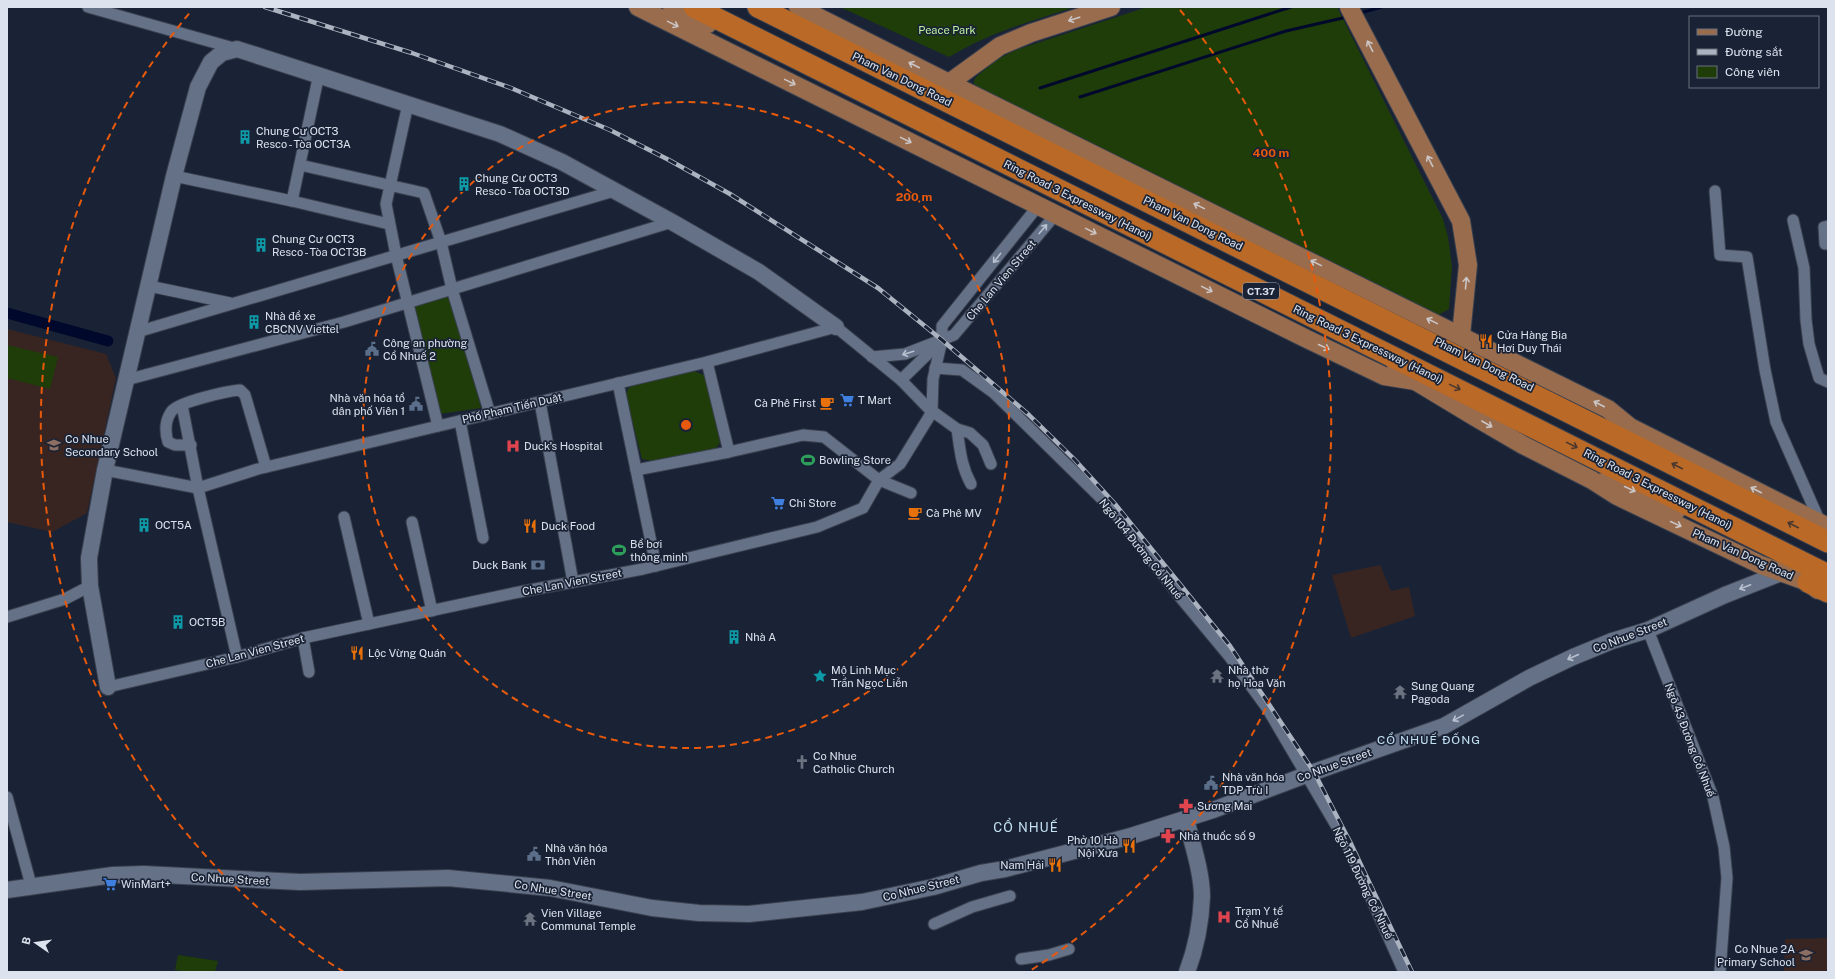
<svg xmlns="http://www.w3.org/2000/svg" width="1835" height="979" font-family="'Public Sans',sans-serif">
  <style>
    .education { fill: #382522 }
    .green { fill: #1f3d09 }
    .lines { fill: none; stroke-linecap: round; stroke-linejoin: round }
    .stream { stroke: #00092b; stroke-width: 3 }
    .canal { stroke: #00092b; stroke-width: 11 }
    .street-casing { stroke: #39404f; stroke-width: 13 }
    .secondary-casing { stroke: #39404f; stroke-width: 18 }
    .primary-casing { stroke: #39404f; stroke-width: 20 }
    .highway-casing { stroke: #39404f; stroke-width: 23 }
    .street { stroke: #657187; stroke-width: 11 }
    .secondary { stroke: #657187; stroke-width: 16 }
    .primary { stroke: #986c4d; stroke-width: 18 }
    .highway { stroke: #ba6926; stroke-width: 21 }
    .rail-casing { stroke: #abb3c0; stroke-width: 4.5 }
    .rail { stroke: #1a2335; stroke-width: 3; stroke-dasharray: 9; stroke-linecap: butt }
    .oneway { stroke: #cbc5c6 }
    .oneway2 { stroke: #b8c1d0 }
    .oneway3 { stroke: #4a3830 }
    .ring { fill: none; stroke: #e8590c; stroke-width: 2; stroke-dasharray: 7 5 }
    .labels { text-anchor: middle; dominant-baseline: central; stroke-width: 3.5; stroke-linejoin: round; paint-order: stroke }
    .shield { fill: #1a2335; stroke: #a2a9b7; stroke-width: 1 }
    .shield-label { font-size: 10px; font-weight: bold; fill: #dce3ef }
    .park-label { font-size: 11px; fill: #bcf39f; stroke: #1a2335 }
    .street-label { font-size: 11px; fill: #dce3ef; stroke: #1a2335 }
    .poi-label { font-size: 11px; fill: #dce3ef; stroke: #1a2335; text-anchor: start }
    .neighbourhood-label { font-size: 12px; letter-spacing: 1px; fill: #c4e1f4; stroke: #1a2335 }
    .quarter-label { font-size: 13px; letter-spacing: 1px; fill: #c4e1f4; stroke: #1a2335 }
    .centre { fill: #e8590c; stroke: #1a2335; stroke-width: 2 }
    .ring-label { font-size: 12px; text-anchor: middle; font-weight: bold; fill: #e8590c; stroke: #1a2335; stroke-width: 3.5; stroke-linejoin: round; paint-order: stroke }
  </style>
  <rect width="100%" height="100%" fill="#1a2335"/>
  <g class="education">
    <polygon points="7,329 106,354 116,378 87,513 52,532 7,522"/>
    <polygon points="1380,565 1391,591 1409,587 1415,616 1351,638 1332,575"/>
    <polygon points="1828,938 1828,972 1784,972 1785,939"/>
  </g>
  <g class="green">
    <path d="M840,7H1075C1031,21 988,33 949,57Z"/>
    <polygon points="1147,7 1337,7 1443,219 1448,237 1452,266 1449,309 1435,317 974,88 974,80 977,76 998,59 1016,50"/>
    <polygon points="451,293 481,408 439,414 412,304"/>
    <polygon points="7,345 58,357 50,389 7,378"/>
    <polygon points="694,371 706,376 720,443 715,449 658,462 642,459 626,396 628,389 633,385"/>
    <polygon points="178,955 218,961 215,972 188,972 175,970"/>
  </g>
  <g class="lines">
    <g class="stream">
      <polyline points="1360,13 1382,7"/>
      <polyline points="1040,88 1291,7"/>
      <polyline points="1080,97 1286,31 1347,17"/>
    </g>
    <polyline class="canal" points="7,313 108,341"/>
    <defs>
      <g id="street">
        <polyline points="88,7 237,49"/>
        <polyline points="408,104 386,204 396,255 438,426"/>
        <polyline points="300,165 424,193 441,242 452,289 490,414"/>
        <polyline points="174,176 292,201 389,224"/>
        <polyline points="1715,191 1720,255 1747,257 1765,370 1776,422 1820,522"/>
        <polyline points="292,201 319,74"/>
        <polyline points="1793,220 1804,268 1806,320 1809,344 1819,378 1828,382"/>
        <polyline points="1828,226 1824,227 1825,244 1828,244"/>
        <polyline points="149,286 230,303"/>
        <polyline points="137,332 614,191"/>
        <polyline points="872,357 905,354 954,335 1056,214"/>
        <polyline points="707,362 729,452"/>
        <polyline points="935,368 962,370 994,393 1112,509 1180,597 1229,656 1267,708 1347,844 1404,972"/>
        <polyline points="126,380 344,322 672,222"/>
        <polyline points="618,383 656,566"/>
        <polyline points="540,402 573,582"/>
        <polyline points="182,405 198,488 237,657"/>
        <polyline points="460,421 483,538"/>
        <path d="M957,429C960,449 961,466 971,484"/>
        <path d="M191,445H175L168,442C165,432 165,421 171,412C177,402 228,391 240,390L245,395L266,467"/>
        <polyline points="991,464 983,445 970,433 957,429 932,411 933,379 942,340 942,326 1038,206"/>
        <polyline points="105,470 198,488 258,469 707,362 836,327 901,380"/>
        <polyline points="636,470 729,452 803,435 824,437 879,480 911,493"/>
        <polyline points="344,517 369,624"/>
        <polyline points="412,522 432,611"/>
        <polyline points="7,617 65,599 90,586"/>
        <polyline points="1648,630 1713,797 1724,847 1727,878 1720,972"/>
        <polyline points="303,638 309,672"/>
        <polyline points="108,687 237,657 303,638 514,593 643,569 817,527 863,508 879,480 900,464 932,412 901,380 942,340"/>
        <polyline points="7,797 31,885"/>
        <polyline points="934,924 972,907 1010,896"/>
        <polyline points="1021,959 1049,955 1069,949"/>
      </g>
      <g id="secondary">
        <polyline points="108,687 90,586 89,558 105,470 174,176 198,87 211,62 222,53 237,49 500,134 562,162 672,222 759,272 836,327"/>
        <path d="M1186,819C1192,843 1202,872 1202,897C1201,923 1196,948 1187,972"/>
        <polyline points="7,890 113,875 144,874 300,882 448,878 550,888 652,908 699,913 749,914 862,902 933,887 981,873 1005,869 1131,836 1213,810 1314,772 1444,726 1529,678 1573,657 1612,641 1648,630 1725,595 1781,573"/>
      </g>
      <g id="primary">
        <polyline points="638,7 1307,339 1384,376 1415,381"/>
        <polyline points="672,7 708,24"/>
        <polyline points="798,7 949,83 1608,409 1630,427 1828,527"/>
        <polyline points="1349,7 1461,221 1468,265 1461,335"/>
        <polyline points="949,83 1000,46 1031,33 1111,7"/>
        <polyline points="1396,365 1417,382 1475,417 1523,445 1592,480 1617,496 1761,565 1808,582 1818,590"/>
        <polyline points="1603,482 1621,484 1677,510"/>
      </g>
      <g id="highway">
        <polyline points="694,7 1828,575"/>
        <polyline points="758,7 1828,542"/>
        <polyline points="1808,582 1828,592"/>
      </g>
    </defs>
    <use href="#street" class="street-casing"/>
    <use href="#secondary" class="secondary-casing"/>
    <use href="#primary" class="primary-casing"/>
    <use href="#highway" class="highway-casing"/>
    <use href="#street" class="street"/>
    <use href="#secondary" class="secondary"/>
    <use href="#primary" class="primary"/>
    <use href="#highway" class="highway"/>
    <defs>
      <polyline id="rail" points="265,7 412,53 511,88 610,130 669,160 730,194 878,288 942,340 1028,414 1074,459 1115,504 1230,646 1314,772 1350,842 1412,972"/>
    </defs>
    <use href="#rail" class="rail-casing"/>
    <use href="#rail" class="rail"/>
  </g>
  <defs><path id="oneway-shaft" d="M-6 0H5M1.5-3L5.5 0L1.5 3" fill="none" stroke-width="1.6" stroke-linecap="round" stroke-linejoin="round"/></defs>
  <g class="oneway">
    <use href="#oneway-shaft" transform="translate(1074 19) rotate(162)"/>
    <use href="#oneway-shaft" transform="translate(673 24) rotate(26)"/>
    <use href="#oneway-shaft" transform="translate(1370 46) rotate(-117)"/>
    <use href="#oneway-shaft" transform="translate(914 65) rotate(-153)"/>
    <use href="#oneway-shaft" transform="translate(790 82) rotate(26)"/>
    <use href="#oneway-shaft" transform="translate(906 140) rotate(26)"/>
    <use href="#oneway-shaft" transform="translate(1430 161) rotate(-117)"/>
    <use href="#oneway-shaft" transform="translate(1199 206) rotate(-154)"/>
    <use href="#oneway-shaft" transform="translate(1091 231) rotate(26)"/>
    <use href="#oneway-shaft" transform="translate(1316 263) rotate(-154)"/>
    <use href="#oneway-shaft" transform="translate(1466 283) rotate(-85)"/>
    <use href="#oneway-shaft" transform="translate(1207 289) rotate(26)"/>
    <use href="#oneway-shaft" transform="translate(1432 321) rotate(-154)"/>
    <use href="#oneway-shaft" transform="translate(1324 347) rotate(25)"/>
    <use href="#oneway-shaft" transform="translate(1599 404) rotate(-153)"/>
    <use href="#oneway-shaft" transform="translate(1487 424) rotate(30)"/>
    <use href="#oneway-shaft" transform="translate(1630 489) rotate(25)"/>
    <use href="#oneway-shaft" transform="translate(1756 490) rotate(-153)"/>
    <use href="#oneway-shaft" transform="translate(1676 524) rotate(25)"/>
  </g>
  <g class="oneway2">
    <use href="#oneway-shaft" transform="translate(1043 229) rotate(-50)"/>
    <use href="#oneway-shaft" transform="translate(997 258) rotate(128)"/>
    <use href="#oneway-shaft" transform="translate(908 353) rotate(163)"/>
    <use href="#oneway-shaft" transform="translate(1745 587) rotate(159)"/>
    <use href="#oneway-shaft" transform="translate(1573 657) rotate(156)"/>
    <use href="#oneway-shaft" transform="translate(1458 718) rotate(151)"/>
  </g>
  <g class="oneway3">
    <use href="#oneway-shaft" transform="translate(1455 387) rotate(26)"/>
    <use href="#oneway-shaft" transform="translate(1572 445) rotate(26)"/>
    <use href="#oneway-shaft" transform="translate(1677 466) rotate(-153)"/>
    <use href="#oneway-shaft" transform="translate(1793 525) rotate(-153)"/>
  </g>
  <g class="ring">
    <circle cx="686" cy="425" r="323"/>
    <path d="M344 972A645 645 0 0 1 192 10M1180 10A645 645 0 0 1 1028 972"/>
  </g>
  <defs>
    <symbol id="building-bare" viewBox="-9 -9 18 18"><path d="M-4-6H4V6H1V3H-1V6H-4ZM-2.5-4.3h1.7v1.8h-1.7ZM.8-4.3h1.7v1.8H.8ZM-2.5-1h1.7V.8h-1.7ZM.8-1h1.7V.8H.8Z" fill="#0f9aa8" stroke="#1a2335" stroke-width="2.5" paint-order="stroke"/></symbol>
    <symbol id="restaurant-bare" viewBox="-9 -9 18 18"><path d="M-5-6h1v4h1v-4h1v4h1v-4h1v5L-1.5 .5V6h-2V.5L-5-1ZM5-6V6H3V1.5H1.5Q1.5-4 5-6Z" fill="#e8710a" stroke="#1a2335" stroke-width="2.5" paint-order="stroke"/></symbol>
    <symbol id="civic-bare" viewBox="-9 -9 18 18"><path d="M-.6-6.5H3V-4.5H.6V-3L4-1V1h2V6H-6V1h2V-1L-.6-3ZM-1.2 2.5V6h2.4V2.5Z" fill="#5c6f8a" stroke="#1a2335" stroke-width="2.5" paint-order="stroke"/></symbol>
    <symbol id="supermarket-bare" viewBox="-9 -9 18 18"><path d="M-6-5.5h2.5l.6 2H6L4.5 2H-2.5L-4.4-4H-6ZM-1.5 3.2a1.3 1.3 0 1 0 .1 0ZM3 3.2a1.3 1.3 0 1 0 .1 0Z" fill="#3f7fe0" stroke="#1a2335" stroke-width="2.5" paint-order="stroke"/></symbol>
    <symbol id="cafe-bare" viewBox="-9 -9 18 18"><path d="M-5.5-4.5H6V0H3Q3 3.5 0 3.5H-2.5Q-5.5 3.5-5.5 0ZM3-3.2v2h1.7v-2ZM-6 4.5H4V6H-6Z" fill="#e8710a" stroke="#1a2335" stroke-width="2.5" paint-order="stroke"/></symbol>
    <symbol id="school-bare" viewBox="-9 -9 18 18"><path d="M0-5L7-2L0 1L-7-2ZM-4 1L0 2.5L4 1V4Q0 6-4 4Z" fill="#8d6e63" stroke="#1a2335" stroke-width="2.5" paint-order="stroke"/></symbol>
    <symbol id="hospital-bare" viewBox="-9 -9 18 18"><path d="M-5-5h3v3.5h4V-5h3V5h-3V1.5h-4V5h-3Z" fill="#e0444e" stroke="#1a2335" stroke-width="2.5" paint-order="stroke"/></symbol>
    <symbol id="stadium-bare" viewBox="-9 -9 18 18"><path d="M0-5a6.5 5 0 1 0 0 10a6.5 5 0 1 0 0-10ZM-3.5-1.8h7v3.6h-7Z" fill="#2e9e5b" stroke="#1a2335" stroke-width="2.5" paint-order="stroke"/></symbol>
    <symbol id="bank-bare" viewBox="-9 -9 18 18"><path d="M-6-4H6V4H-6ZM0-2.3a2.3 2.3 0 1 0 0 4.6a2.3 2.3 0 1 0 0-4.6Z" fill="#5c6f8a" stroke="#1a2335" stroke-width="2.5" paint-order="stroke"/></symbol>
    <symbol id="sight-bare" viewBox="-9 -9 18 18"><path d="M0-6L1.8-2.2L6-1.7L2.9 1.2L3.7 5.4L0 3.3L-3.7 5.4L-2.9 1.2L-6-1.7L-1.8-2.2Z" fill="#0f9aa8" stroke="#1a2335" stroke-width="2.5" paint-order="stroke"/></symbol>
    <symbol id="temple-bare" viewBox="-9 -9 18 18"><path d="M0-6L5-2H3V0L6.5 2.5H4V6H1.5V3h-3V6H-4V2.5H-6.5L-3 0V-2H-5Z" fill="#6b7280" stroke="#1a2335" stroke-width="2.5" paint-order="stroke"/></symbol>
    <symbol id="church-bare" viewBox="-9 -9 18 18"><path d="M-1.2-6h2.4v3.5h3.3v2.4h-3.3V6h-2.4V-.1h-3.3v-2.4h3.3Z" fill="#6b7280" stroke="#1a2335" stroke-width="2.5" paint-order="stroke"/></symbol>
    <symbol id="pharmacy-bare" viewBox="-9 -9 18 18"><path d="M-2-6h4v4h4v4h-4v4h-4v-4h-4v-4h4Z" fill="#e0444e" stroke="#1a2335" stroke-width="2.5" paint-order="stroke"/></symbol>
  </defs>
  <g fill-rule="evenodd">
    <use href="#building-bare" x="235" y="127" width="20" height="20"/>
    <use href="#building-bare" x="454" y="174" width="20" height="20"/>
    <use href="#building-bare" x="251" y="235" width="20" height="20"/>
    <use href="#building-bare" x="244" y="312" width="20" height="20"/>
    <use href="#restaurant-bare" x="1476" y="331" width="20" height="20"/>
    <use href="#civic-bare" x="362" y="339" width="20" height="20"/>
    <use href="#supermarket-bare" x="837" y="390" width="20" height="20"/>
    <use href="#cafe-bare" x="817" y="393" width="20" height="20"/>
    <use href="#civic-bare" x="406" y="394" width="20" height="20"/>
    <use href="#school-bare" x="44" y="435" width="20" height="20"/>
    <use href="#hospital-bare" x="503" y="436" width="20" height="20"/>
    <use href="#stadium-bare" x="798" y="450" width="20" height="20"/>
    <use href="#supermarket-bare" x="768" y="493" width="20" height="20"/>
    <use href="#cafe-bare" x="905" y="503" width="20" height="20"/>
    <use href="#building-bare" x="134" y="515" width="20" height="20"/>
    <use href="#restaurant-bare" x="520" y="516" width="20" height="20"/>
    <use href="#stadium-bare" x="609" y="540" width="20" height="20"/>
    <use href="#bank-bare" x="528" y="555" width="20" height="20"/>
    <use href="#building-bare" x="168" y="612" width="20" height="20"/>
    <use href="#building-bare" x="724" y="627" width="20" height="20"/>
    <use href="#restaurant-bare" x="347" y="643" width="20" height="20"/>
    <use href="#sight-bare" x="810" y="666" width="20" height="20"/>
    <use href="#temple-bare" x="1207" y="666" width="20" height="20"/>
    <use href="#temple-bare" x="1390" y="682" width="20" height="20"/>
    <use href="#church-bare" x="792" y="752" width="20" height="20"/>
    <use href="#civic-bare" x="1201" y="773" width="20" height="20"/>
    <use href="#pharmacy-bare" x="1176" y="796" width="20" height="20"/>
    <use href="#pharmacy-bare" x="1158" y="826" width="20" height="20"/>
    <use href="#restaurant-bare" x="1119" y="836" width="20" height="20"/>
    <use href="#civic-bare" x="524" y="844" width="20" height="20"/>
    <use href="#restaurant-bare" x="1045" y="855" width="20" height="20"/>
    <use href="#supermarket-bare" x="100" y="874" width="20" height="20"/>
    <use href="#hospital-bare" x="1214" y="907" width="20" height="20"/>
    <use href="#temple-bare" x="520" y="909" width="20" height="20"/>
    <use href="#school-bare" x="1796" y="945" width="20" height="20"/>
  </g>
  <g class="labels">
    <rect class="shield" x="1243" y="283" width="36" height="16" rx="3"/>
    <g class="shield-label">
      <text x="1261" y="291">CT.37</text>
    </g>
    <g class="park-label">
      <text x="947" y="30">Peace Park</text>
    </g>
    <g class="street-label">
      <text transform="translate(902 79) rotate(26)">Pham Van Dong Road</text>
      <text transform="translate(1078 200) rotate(27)">Ring Road 3 Expressway (Hanoi)</text>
      <text transform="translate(1193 223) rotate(26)">Pham Van Dong Road</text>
      <text transform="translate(1001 280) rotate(-50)">Che Lan Vien Street</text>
      <text transform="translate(1368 344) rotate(26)">Ring Road 3 Expressway (Hanoi)</text>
      <text transform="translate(1484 364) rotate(26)">Pham Van Dong Road</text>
      <text transform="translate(512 408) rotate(-13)">Phố Phạm Tiến Duật</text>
      <text transform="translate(1658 489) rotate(27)">Ring Road 3 Expressway (Hanoi)</text>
      <text transform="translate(1141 549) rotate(51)">Ngõ 104 Đường Cổ Nhuế</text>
      <text transform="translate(1743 554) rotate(24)">Pham Van Dong Road</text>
      <text transform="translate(572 582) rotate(-11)">Che Lan Vien Street</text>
      <text transform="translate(1630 635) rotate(-21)">Co Nhue Street</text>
      <text transform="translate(255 651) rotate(-15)">Che Lan Vien Street</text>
      <text transform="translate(1690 740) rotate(69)">Ngõ 43 Đường Cổ Nhuế</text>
      <text transform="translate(1334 765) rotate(-20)">Co Nhue Street</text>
      <text transform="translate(230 879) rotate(3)">Co Nhue Street</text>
      <text transform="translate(1363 883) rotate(64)">Ngõ 119 Đường Cổ Nhuế</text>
      <text transform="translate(921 888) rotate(-14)">Co Nhue Street</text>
      <text transform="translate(553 890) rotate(9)">Co Nhue Street</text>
    </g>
    <g class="poi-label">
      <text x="256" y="131">Chung Cư OCT3<tspan x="256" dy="13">Resco - Tòa OCT3A</tspan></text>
      <text x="475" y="178">Chung Cư OCT3<tspan x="475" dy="13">Resco - Tòa OCT3D</tspan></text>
      <text x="272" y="239">Chung Cư OCT3<tspan x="272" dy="13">Resco - Tòa OCT3B</tspan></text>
      <text x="265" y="316">Nhà để xe<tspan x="265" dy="13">CBCNV Viettel</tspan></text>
      <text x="1497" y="335">Cửa Hàng Bia<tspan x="1497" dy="13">Hơi Duy Thái</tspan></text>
      <text x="383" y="343">Công an phường<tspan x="383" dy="13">Cổ Nhuế 2</tspan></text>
      <text x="405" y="398" text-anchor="end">Nhà văn hóa tổ<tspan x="405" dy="13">dân phố Viên 1</tspan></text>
      <text x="858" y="400">T Mart</text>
      <text x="816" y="403" text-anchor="end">Cà Phê First</text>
      <text x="65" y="439">Co Nhue<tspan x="65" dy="13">Secondary School</tspan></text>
      <text x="524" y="446">Duck's Hospital</text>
      <text x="819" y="460">Bowling Store</text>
      <text x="789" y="503">Chi Store</text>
      <text x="926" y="513">Cà Phê MV</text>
      <text x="155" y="525">OCT5A</text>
      <text x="541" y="526">Duck Food</text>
      <text x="630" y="544">Bể bơi<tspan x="630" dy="13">thông minh</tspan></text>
      <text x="527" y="565" text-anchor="end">Duck Bank</text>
      <text x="189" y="622">OCT5B</text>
      <text x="745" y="637">Nhà A</text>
      <text x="368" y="653">Lộc Vừng Quán</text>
      <text x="831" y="670">Mộ Linh Mục<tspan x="831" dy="13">Trần Ngọc Liễn</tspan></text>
      <text x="1228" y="670">Nhà thờ<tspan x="1228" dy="13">họ Hoa Văn</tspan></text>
      <text x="1411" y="686">Sung Quang<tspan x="1411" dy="13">Pagoda</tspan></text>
      <text x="813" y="756">Co Nhue<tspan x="813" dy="13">Catholic Church</tspan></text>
      <text x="1222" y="777">Nhà văn hóa<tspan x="1222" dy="13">TDP Trù I</tspan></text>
      <text x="1197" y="806">Sương Mai</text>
      <text x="1179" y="836">Nhà thuốc số 9</text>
      <text x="1118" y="840" text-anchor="end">Phở 10 Hà<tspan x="1118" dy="13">Nội Xưa</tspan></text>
      <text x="545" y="848">Nhà văn hóa<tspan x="545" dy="13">Thôn Viên</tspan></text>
      <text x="1044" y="865" text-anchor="end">Nam Hải</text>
      <text x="121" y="884">WinMart+</text>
      <text x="1235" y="911">Trạm Y tế<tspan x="1235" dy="13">Cổ Nhuế</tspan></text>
      <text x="541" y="913">Vien Village<tspan x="541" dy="13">Communal Temple</tspan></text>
      <text x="1795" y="949" text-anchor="end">Co Nhue 2A<tspan x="1795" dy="13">Primary School</tspan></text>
    </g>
    <g class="neighbourhood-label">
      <text x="1429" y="740">CỔ NHUẾ ĐỐNG</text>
    </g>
    <g class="quarter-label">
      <text x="1026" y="827">CỔ NHUẾ</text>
    </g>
  </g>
  <circle cx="686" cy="425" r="6" class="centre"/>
  <g class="ring-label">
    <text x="1271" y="157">400 m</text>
    <text x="914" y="201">200 m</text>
  </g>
  <rect width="1835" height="979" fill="none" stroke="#dce3ef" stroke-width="16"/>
  <rect x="1689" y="16" width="130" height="72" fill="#1a2335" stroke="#68707f"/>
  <rect x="1697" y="29" width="20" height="6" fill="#986c4d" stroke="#68707f"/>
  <text x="1725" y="36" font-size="12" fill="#dce3ef">Đường</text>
  <rect x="1697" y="49" width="20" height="6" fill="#abb3c0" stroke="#68707f"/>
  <text x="1725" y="56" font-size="12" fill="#dce3ef">Đường sắt</text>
  <rect x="1697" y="66" width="20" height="12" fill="#1f3d09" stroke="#68707f"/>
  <text x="1725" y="76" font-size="12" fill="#dce3ef">Công viên</text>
  <g transform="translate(36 943) rotate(283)" stroke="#1a2335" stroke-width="3" paint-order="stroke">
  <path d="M0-3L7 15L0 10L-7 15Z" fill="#dce3ef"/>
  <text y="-6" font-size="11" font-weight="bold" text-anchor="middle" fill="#dce3ef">B</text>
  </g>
</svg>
